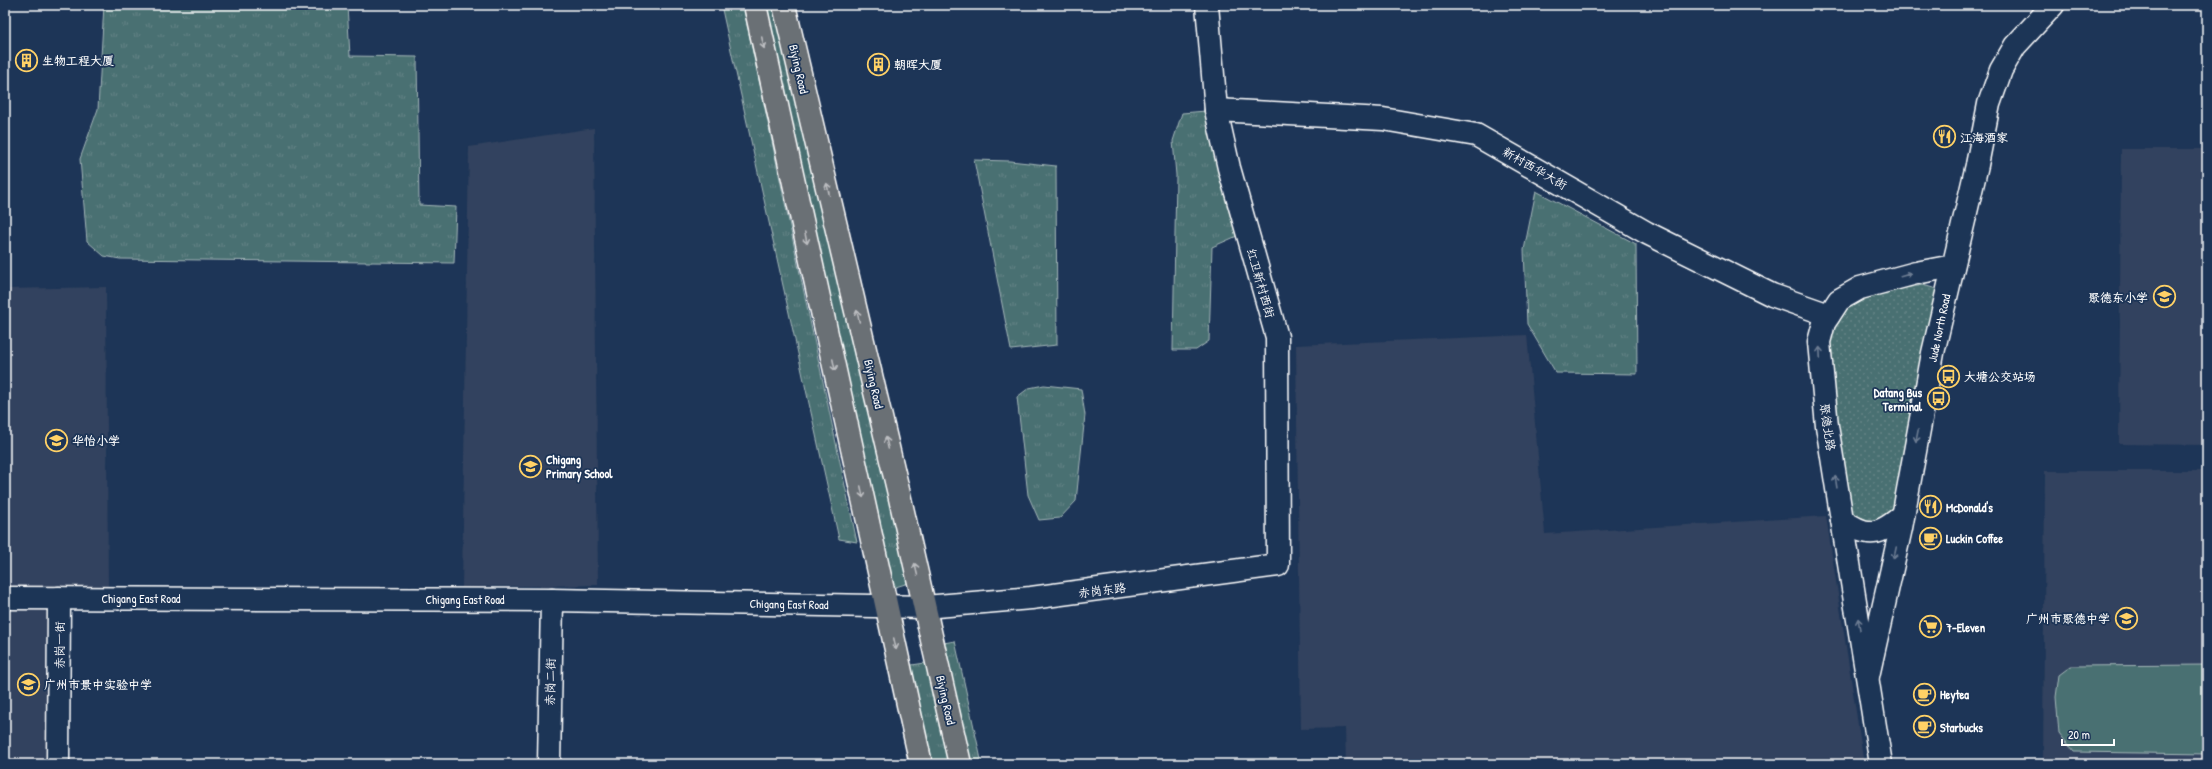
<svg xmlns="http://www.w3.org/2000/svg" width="2212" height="769" font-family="'Patrick Hand','LXGW WenKai TC',sans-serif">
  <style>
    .built { fill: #32425e }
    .grass { fill: url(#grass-tufts); stroke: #a4b7b8 }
    .park { fill: url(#park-dots); stroke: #a4b7b8 }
    .pitch { fill: #4a6f72; stroke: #a4b7b8 }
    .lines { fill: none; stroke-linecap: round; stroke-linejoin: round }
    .minor-casing { stroke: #fff; stroke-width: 25 }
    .major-casing { stroke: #fff; stroke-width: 25 }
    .minor { stroke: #1d3557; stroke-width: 22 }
    .major { stroke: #6b6f75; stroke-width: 22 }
    .oneway { stroke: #bcbec1 }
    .oneway2 { stroke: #6c7c92 }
    .labels { text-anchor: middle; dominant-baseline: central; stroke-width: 3.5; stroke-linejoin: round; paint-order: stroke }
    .poi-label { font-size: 12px; font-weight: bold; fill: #fff; stroke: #1d3557; text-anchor: start }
    .street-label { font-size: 12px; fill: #fff; stroke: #1d3557 }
  </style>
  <defs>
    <pattern id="grass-tufts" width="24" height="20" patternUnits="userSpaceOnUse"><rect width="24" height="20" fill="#4a6f72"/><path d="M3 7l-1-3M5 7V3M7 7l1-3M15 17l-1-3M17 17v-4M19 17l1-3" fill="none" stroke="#658587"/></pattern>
    <pattern id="park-dots" width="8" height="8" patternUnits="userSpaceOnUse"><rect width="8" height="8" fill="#4a6f72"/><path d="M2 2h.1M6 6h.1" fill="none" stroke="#658587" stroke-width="1.8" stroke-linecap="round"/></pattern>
  </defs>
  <rect width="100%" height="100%" fill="#1d3557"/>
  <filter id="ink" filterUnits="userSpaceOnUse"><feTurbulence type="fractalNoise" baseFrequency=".025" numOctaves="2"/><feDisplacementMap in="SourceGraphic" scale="8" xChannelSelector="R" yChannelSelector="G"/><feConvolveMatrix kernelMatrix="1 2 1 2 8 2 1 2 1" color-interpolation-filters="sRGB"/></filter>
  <g filter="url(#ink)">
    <g class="built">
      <polygon points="594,128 598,585 462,587 469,147"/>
      <polygon points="2121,149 2207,149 2207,445 2119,444"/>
      <polygon points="106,287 108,591 5,593 5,289"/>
      <polygon points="1527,335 1545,534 1826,516 1864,764 1346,764 1345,728 1301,729 1296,345"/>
      <polygon points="2045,471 2207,471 2207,764 2043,764"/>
      <polygon points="5,604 55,604 51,764 5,764"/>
    </g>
    <g class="grass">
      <polygon points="104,5 347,5 350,56 417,57 419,205 456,207 454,263 120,259 104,256 87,241 80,159 98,109"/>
      <polygon points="721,5 743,5 857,542 839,539"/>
      <polygon points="759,5 780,5 912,582 889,589"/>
      <polygon points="1206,111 1219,133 1237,236 1212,247 1209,341 1196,350 1173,350 1176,175 1173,141 1182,113"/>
      <polygon points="974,160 1010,161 1056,166 1057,345 1011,350"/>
      <polygon points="1536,191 1636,244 1637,374 1556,373 1527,324 1524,250"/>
      <polygon points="1044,385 1081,389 1085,415 1076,501 1060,518 1039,520 1028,495 1017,397 1029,388"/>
      <polygon points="955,641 982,764 966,764 938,644"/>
      <polygon points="932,662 952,764 928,764 905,666"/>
    </g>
    <polygon class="park" points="1923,285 1940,290 1897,513 1879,524 1855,520 1850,511 1825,363 1835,316 1859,295"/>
    <polygon class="pitch" points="2207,665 2207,754 2074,752 2059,733 2056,697 2059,675 2071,666"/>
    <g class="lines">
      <defs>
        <g id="minor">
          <polyline points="1216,110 1383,119 1476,135 1647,233 1772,295 1829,315"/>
          <path d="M1842,520C1868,538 1879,536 1903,515"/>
          <polyline points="5,598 552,600 925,607 1031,598 1278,565 1277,337 1229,168 1216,110 1207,5"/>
          <polyline points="1868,676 1901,528 1933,353 1977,165 1989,104 2001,70 2015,46 2053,5"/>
          <polyline points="58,764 59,598"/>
          <polyline points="549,764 552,600"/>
          <polyline points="1881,764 1827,426 1819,342 1824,323 1839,300 1860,288 1916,273 1953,266"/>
        </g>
        <g id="major">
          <polyline points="755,5 921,764"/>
          <polyline points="784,5 899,494 960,764"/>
        </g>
      </defs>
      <use href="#minor" class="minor-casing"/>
      <use href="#major" class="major-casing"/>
      <use href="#minor" class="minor"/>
      <use href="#major" class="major"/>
    </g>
    <defs><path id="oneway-shaft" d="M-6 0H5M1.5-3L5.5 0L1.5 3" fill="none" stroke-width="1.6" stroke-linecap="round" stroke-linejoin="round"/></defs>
    <g class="oneway">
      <use href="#oneway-shaft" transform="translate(763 43) rotate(78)"/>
      <use href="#oneway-shaft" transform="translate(828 189) rotate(-103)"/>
      <use href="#oneway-shaft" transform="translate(806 238) rotate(78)"/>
      <use href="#oneway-shaft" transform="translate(858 316) rotate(-103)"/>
      <use href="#oneway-shaft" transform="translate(834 365) rotate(78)"/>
      <use href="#oneway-shaft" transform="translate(887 443) rotate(-103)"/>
      <use href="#oneway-shaft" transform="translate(862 492) rotate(78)"/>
      <use href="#oneway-shaft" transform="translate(916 569) rotate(-103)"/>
      <use href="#oneway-shaft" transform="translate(895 644) rotate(78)"/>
    </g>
    <g class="oneway2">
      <use href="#oneway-shaft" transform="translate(1906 275) rotate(-16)"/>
      <use href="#oneway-shaft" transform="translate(1820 353) rotate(-93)"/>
      <use href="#oneway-shaft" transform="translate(1917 436) rotate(101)"/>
      <use href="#oneway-shaft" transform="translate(1836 482) rotate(-99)"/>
      <use href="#oneway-shaft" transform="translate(1895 553) rotate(102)"/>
      <use href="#oneway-shaft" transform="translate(1859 624) rotate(-100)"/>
    </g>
  </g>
  <defs>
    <symbol id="building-ring" viewBox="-11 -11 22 22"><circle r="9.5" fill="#1d3557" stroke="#ffd166" stroke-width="1.5"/><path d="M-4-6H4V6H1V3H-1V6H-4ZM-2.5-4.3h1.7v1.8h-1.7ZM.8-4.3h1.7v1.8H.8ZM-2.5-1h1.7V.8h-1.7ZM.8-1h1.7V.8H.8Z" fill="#ffd166"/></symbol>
    <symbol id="restaurant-ring" viewBox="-11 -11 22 22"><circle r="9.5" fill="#1d3557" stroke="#ffd166" stroke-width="1.5"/><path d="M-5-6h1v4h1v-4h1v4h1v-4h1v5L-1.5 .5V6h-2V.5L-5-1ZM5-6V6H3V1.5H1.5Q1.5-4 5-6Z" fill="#ffd166"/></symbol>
    <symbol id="school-ring" viewBox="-11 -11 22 22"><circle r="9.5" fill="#1d3557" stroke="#ffd166" stroke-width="1.5"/><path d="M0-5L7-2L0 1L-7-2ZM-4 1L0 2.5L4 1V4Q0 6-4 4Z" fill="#ffd166"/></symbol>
    <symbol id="bus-ring" viewBox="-11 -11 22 22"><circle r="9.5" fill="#1d3557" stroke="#ffd166" stroke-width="1.5"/><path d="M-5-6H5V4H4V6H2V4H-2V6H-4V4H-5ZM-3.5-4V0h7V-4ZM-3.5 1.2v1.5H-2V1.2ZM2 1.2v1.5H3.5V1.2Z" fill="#ffd166"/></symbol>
    <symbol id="cafe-ring" viewBox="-11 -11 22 22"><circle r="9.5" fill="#1d3557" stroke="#ffd166" stroke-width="1.5"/><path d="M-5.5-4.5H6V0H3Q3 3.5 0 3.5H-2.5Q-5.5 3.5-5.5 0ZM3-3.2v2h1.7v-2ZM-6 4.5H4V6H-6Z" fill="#ffd166"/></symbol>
    <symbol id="supermarket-ring" viewBox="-11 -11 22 22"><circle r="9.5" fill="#1d3557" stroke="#ffd166" stroke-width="1.5"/><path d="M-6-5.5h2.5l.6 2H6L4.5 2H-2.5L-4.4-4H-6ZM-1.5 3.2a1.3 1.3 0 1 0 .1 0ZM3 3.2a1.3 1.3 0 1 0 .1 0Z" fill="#ffd166"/></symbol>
  </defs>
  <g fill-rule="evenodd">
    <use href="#building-ring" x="14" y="48" width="25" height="25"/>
    <use href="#building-ring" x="866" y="52" width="25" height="25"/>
    <use href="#restaurant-ring" x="1932" y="124" width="25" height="25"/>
    <use href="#school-ring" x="2152" y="284" width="25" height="25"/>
    <use href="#bus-ring" x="1936" y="364" width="25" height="25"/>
    <use href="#bus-ring" x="1926" y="386" width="25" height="25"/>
    <use href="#school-ring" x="44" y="428" width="25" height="25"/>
    <use href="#school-ring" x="518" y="454" width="25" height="25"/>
    <use href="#restaurant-ring" x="1918" y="494" width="25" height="25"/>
    <use href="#cafe-ring" x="1918" y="526" width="25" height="25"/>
    <use href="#school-ring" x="2114" y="606" width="25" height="25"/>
    <use href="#supermarket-ring" x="1918" y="614" width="25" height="25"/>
    <use href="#school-ring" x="16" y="672" width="25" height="25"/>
    <use href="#cafe-ring" x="1912" y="682" width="25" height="25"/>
    <use href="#cafe-ring" x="1912" y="714" width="25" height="25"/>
  </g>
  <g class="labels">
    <g class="poi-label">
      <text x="42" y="60">生物工程大厦</text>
      <text x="894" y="64">朝晖大厦</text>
      <text x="1960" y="137">江海酒家</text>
      <text x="2148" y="297" text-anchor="end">聚德东小学</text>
      <text x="1964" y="376">大塘公交站场</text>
      <text x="1922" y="392" text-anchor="end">Datang Bus<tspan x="1922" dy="14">Terminal</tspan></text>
      <text x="72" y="440">华怡小学</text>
      <text x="546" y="459">Chigang<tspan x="546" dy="14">Primary School</tspan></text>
      <text x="1946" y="507">McDonald's</text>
      <text x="1946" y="538">Luckin Coffee</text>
      <text x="2110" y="618" text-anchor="end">广州市聚德中学</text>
      <text x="1946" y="627">7-Eleven</text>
      <text x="44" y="684">广州市景中实验中学</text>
      <text x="1940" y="694">Heytea</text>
      <text x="1940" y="727">Starbucks</text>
    </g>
    <g class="street-label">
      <text transform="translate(799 69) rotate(77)">Biying Road</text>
      <text transform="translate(1535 168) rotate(30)">新村西华大街</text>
      <text transform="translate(1261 283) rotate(74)">红卫新村西街</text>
      <text transform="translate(1939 328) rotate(-78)">Jude North Road</text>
      <text transform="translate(874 384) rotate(77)">Biying Road</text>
      <text transform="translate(1828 427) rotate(82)">聚德北路</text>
      <text transform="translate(1102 590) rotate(-7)">赤岗东路</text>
      <text x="141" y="598">Chigang East Road</text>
      <text x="465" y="599">Chigang East Road</text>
      <text transform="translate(789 604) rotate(1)">Chigang East Road</text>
      <text transform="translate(59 645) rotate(-90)">赤岗一街</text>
      <text transform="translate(550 682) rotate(-89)">赤岗二街</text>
      <text transform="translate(946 700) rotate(77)">Biying Road</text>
    </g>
  </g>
  <rect width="2212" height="769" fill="none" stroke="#1d3557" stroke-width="20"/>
  <rect x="10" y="10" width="2192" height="749" fill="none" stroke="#fff" stroke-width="1.5" filter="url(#ink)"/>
  <path d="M2062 739v6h52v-6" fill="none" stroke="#ffffff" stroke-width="2"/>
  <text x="2068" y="739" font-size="12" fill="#ffffff" stroke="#1d3557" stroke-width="3" paint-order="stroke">20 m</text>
</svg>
